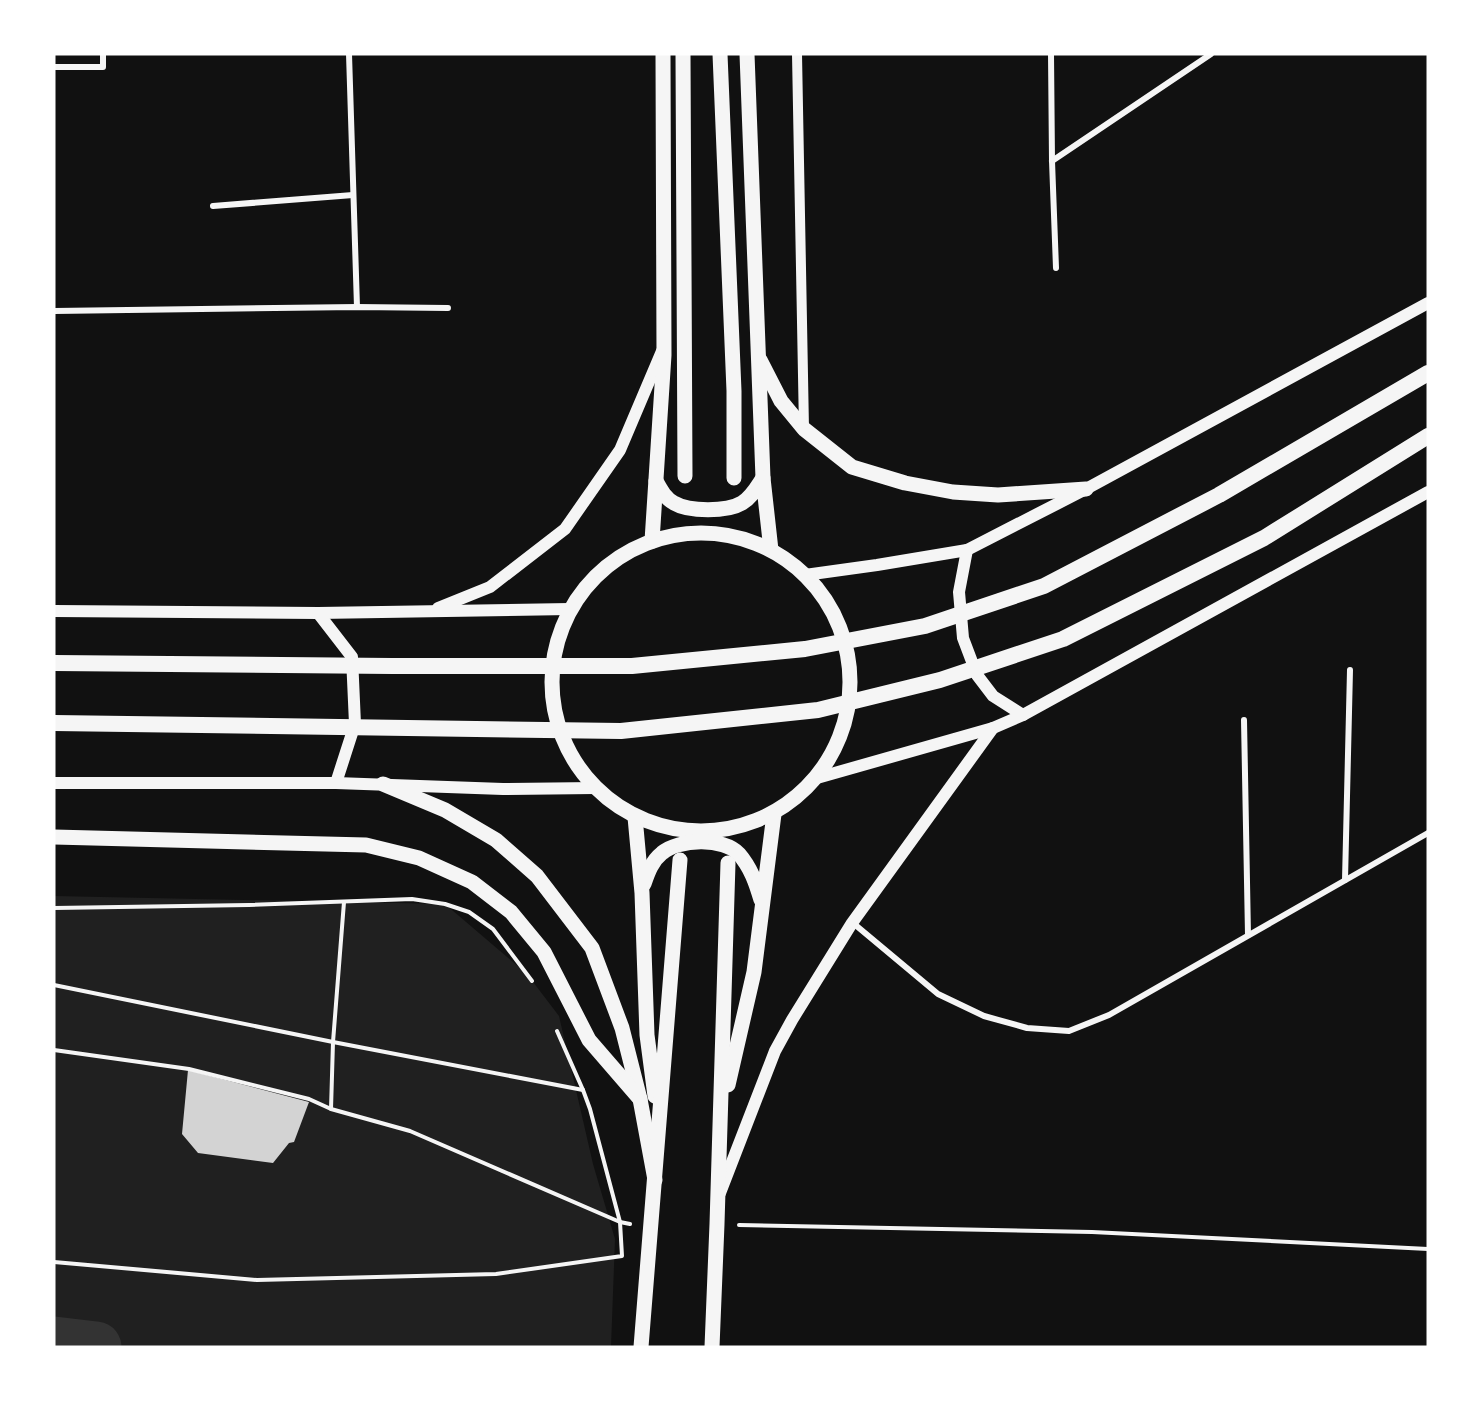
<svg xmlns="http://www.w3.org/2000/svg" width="1482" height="1401" font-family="'Titillium Web',sans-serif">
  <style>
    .green { fill: #202020 }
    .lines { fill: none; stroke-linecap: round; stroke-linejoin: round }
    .river { stroke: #333; stroke-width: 51 }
    .building { fill: #d3d3d3 }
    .path { stroke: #f5f5f5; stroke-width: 4 }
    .minor { stroke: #f5f5f5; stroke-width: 6 }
    .tertiary { stroke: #f5f5f5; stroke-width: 10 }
    .secondary { stroke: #f5f5f5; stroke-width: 12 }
    .primary { stroke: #f5f5f5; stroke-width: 15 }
    .trunk { stroke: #f5f5f5; stroke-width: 16 }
  </style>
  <rect width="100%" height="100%" fill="#111"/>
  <polygon class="green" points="54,896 445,904 527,974 559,1016 593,1164 615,1239 611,1347 54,1347"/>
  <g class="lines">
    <polyline class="river" points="54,1342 96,1347"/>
  </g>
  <polygon class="building" points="188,1070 309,1102 294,1142 289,1143 273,1163 198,1153 182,1134"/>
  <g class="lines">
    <g class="path">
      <polyline points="54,908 249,905 412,899 445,904 469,912 493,929 532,981"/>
      <polyline points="54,985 333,1042 583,1090"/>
      <polyline points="54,1050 189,1069 309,1099 331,1109 410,1131 620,1222 630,1224"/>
      <polyline points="331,1109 333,1042 344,902"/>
      <polyline points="739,1225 1092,1232 1428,1249"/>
      <polyline points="54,1262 257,1280 496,1274 622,1256 620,1222 590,1109 583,1090 557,1031"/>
    </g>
    <g class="minor">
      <polyline points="349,54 357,307"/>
      <polyline points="1051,54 1052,161 1056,268"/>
      <polyline points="54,67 103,67 103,54"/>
      <polyline points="1052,161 1211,54"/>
      <polyline points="213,206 353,195"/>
      <polyline points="54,311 357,307 448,308"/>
      <polyline points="1244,720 1248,935"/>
      <polyline points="1345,880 1350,670"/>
      <polyline points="853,923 938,994 984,1016 1027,1028 1069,1031 1109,1015 1428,833"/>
    </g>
    <polyline class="tertiary" points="797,54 804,429"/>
    <g class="secondary">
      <polyline points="967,550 959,592 963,638 977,675 993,696 1023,715"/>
      <polyline points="805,575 877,565 967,550 1086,489 1428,303"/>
      <polyline points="438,608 490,587 565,529 620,450 662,351"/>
      <polyline points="54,611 318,613 570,609"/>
      <polyline points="318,613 352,657 355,724 336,783"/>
      <polyline points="817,778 993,728 1023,715 1428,492"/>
      <polyline points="54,783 336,783 503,789 595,788"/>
      <polyline points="720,1193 775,1051 792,1020 852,923 993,728"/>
    </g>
    <g class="primary">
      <polyline points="683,54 685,476"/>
      <polyline points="720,54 734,391 734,478"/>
      <polyline points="747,54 763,478 771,550"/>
      <polyline points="760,360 781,401 804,429 852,467 905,483 953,492 998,495 1086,489"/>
      <path d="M656,481C661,490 665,498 674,503C689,512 727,512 742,503C752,497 757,487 763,478"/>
      <circle cx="701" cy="682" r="149"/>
      <polyline points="652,541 664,355 663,54"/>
      <polyline points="383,784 445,810 496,840 537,876 592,948 622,1028 640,1099 655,1180"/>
      <polyline points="635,817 642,893 647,1035 655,1096"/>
      <polyline points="54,837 366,845 419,858 472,882 511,912 544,952 589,1040 640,1099"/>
      <path d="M644,884C648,872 652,861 662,853C678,839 724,837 739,854C751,868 756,883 761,900"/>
      <polyline points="728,1085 754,972 774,814"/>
      <polyline points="641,1347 680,860"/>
      <polyline points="712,1347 717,1224 728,863"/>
    </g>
    <g class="trunk">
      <polyline points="54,663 392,666 632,666 805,649 925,626 1044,586 1219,495 1428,373"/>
      <polyline points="54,723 621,731 818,710 940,680 1063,639 1264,538 1428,436"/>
    </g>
  </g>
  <rect width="1482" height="1401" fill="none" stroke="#ffffff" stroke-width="111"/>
</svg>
